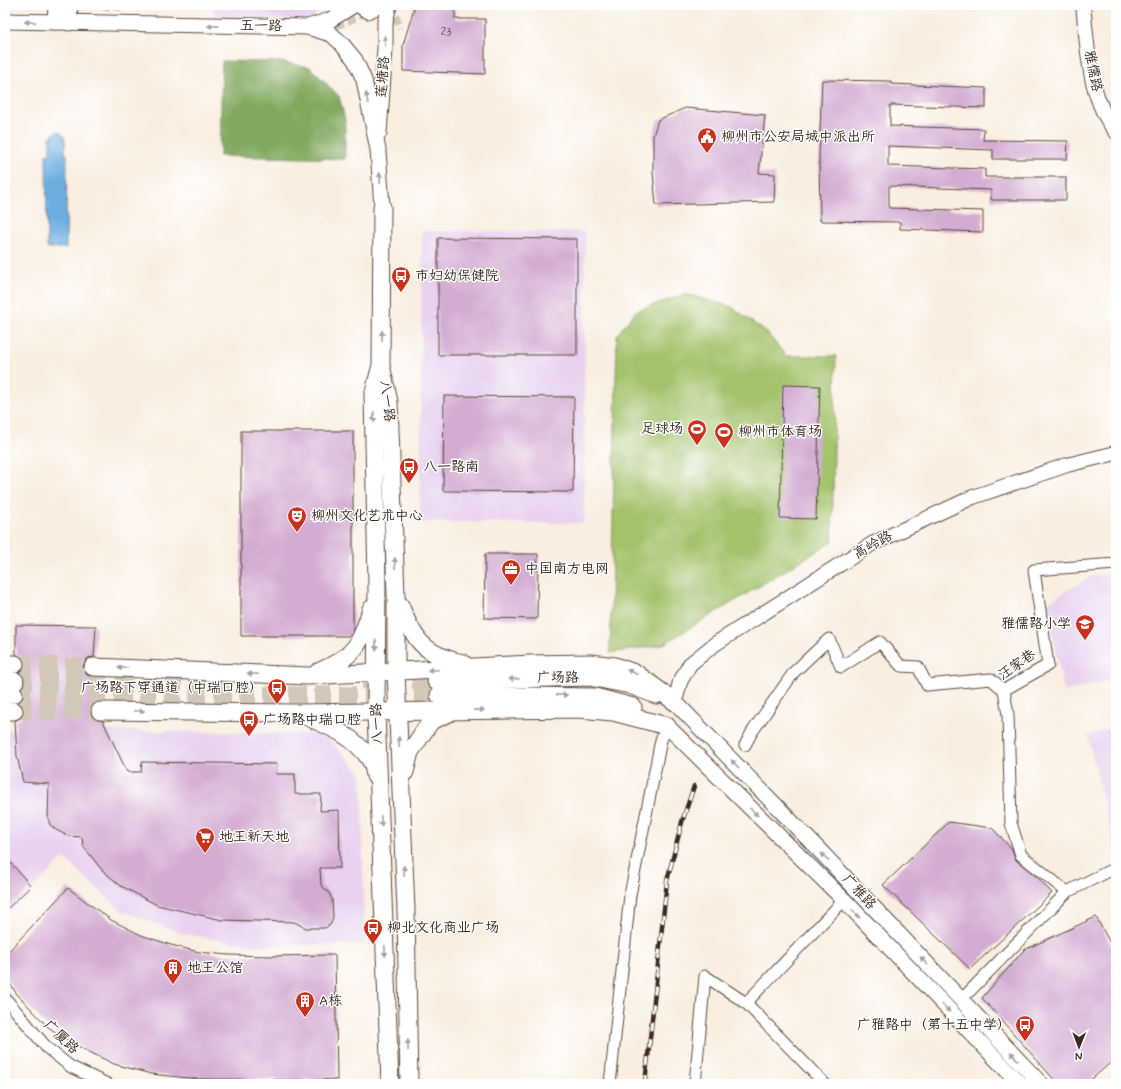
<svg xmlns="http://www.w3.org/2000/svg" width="1121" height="1089" font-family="Mynerve,'LXGW WenKai TC',sans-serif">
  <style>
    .built { fill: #e8d2ef }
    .green { fill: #a3c26a; stroke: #6f7644 }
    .forest { fill: #82a85e; stroke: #5e693e }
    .water { fill: #6daee1; stroke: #546c80 }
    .building { fill: #d3acd1 }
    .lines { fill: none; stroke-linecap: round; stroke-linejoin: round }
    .pedestrian-tunnel { stroke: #d3c7b9; stroke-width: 8; stroke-dasharray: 8 4; stroke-linecap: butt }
    .primary-tunnel { stroke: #d3c7b9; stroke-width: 17; stroke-dasharray: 17 8; stroke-linecap: butt }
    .minor-casing { stroke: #58473b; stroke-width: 13 }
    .tertiary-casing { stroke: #58473b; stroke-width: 16 }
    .secondary-casing { stroke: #58473b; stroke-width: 17 }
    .primary-casing { stroke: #58473b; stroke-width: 19 }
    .minor { stroke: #fff; stroke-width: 11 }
    .tertiary { stroke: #fff; stroke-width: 14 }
    .secondary { stroke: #fff; stroke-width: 15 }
    .primary { stroke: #fff; stroke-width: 17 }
    .rail-casing { stroke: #3b2a1e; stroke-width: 4.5 }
    .rail { stroke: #fff; stroke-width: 3; stroke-dasharray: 9; stroke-linecap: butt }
    .oneway { fill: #a79f9a }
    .labels { text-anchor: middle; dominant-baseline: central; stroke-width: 3; stroke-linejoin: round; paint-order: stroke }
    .number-label { font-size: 12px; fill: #614a4b }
    .street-label { font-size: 14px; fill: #3b2a1e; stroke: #fff }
    .poi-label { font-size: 14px; fill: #3b2a1e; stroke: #fff; text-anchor: start }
  </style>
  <rect width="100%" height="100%" fill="#fff"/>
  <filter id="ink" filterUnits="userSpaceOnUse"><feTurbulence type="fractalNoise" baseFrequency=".025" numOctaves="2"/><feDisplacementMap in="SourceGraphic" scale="8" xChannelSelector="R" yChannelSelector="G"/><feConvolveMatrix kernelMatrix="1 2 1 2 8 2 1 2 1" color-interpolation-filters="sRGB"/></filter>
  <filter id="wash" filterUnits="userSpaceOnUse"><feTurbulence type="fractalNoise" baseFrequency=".012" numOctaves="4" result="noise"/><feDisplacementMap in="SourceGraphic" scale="16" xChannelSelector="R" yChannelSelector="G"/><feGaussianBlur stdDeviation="0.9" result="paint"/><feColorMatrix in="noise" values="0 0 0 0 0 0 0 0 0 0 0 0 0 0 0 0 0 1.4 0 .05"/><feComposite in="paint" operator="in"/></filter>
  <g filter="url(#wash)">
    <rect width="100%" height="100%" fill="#f9eee0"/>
    <g class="built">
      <polygon points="213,5 324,5 311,20 213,17"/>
      <polygon points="422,231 585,232 584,523 420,522"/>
      <polygon points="1116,573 1116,679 1064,691 1046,603 1092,576"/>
      <polygon points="1116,727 1116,856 1088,736"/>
      <polygon points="5,729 324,734 362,774 364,944 257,946 183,934 122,911 64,858 5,915"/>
    </g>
    <polygon class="green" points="685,294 732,307 767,333 786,356 836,356 832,542 662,645 610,653 617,335 636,311"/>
    <polygon class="forest" points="222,61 281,62 310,67 339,96 345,120 345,159 220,156"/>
    <path class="water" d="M57,131C68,134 65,145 65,154H67L66,248H47L46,154H50V137Z"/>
    <g id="blocks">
      <g class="building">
        <polygon points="415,5 455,5 455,19 485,19 485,74 403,71 403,45"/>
        <polygon points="822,80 891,81 891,84 986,88 986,108 890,105 890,126 984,129 983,140 1068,141 1067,159 993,159 993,150 888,146 888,166 985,169 985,177 1066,177 1066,200 991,200 991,190 889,186 889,208 983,211 983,232 900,229 900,222 820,221 819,157"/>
        <polygon points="685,108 765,115 759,173 775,174 774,202 656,205 653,173 653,136 658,120"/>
        <polygon points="438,238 577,239 577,355 438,355"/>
        <polygon points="783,385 820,386 816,519 780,518"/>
        <polygon points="444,396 574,397 573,492 443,491"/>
        <polygon points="241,431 353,431 353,631 351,636 241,636"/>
        <polygon points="485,554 538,554 537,619 484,618"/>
        <polygon points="16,625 96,626 94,657 88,658 83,666 87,675 94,677 98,702 92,706 90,711 95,719 103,721 127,772 141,772 142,762 277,764 276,774 295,774 295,794 321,794 320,811 339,810 340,868 320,868 321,885 329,893 332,899 333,917 331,924 325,928 306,928 294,922 222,920 157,905 121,886 102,870 83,846 82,837 68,836 56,830 50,825 48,817 49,784 23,782 17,756 15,721 22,716 24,711 19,702 24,694 22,688 25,682 24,677 20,673 25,664 23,659 16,654"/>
        <polygon points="949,822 992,828 1012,849 1016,860 1037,877 1052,893 970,969 883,885"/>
        <polygon points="5,856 31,886 5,911"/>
        <polygon points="68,888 111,920 141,935 171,945 199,952 228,955 272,956 335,955 337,1080 198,1079 151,1074 114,1064 75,1045 48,1027 17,994 5,977 5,955"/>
        <polygon points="1096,917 1116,954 1116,1058 1086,1084 1058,1084 982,998 1024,950"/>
      </g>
    </g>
  </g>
  <g filter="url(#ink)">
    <use href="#blocks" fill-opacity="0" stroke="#58473b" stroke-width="1"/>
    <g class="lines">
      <g class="pedestrian-tunnel">
        <polyline points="66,5 124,7"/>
        <polyline points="391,5 400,28"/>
        <polyline points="325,30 352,19 368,9"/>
      </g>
      <g class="primary-tunnel">
        <polyline points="15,664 93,667"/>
        <polyline points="15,681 246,681"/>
        <polyline points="362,681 436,681"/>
        <polyline points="14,694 439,695"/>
        <polyline points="14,711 100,711"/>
      </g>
      <defs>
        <g id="minor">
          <polyline points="359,5 361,9 368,13 384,5"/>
          <polyline points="745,745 752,732 794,672 829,639 841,667 880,642 901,666 918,667 927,685 991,679 1004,690"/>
          <polyline points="1067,892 1021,855 1011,823 1008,715 1004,690 1048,665 1034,570 1116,564"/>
          <polyline points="5,998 47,1048 71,1067 107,1084"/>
          <polyline points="961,1000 1067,892 1109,871"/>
          <polyline points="746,1003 825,1084"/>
          <polyline points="610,1084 630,895 661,740 667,726"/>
          <polyline points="695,1084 705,976 746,1003 844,900"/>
        </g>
        <g id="tertiary">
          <path d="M1083,5C1088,48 1088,98 1116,132"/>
          <polyline points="675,702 680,682 690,664 715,644 872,544 973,497 1067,465 1116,453"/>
        </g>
        <g id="secondary">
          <polyline points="5,21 308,27 331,34 341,43 355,60 364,80 378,150 382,207"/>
          <polyline points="55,22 56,5"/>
          <polyline points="69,23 70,5"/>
          <polyline points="308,27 330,20 354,5"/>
          <polyline points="379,133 385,49 385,22 389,5"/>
          <polyline points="675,702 821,852 1041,1084"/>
          <polyline points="667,726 844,900 1020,1084"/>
        </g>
        <g id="primary">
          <polyline points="382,207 381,365 389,402 396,595 396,672 406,910 409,1084"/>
          <polyline points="380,369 373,396 377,583 376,712 390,1084"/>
          <path d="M400,605C414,641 425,655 463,663"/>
          <polyline points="5,664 15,664"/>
          <polyline points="93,667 308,676 530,664 591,663 615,666 637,674 675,702"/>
          <path d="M318,672C354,657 361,645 371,609"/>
          <polyline points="5,680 15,681"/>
          <polyline points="436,681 589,677 630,685 656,695"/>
          <polyline points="5,694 14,694"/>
          <polyline points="439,695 595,697 633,707"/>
          <polyline points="5,711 14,711"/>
          <polyline points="100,711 297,713 579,709 613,712 667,726"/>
          <path d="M305,716C330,726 356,737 371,761C374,765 374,772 375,776"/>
          <polyline points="405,772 410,752 431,721 449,713"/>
        </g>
      </defs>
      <use href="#minor" class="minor-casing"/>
      <use href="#tertiary" class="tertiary-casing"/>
      <use href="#secondary" class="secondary-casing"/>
      <use href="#primary" class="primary-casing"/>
      <use href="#minor" class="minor"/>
      <use href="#tertiary" class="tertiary"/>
      <use href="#secondary" class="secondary"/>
      <use href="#primary" class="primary"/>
      <defs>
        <polyline id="rail" points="645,1084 667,881 682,822 694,786"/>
      </defs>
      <use href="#rail" class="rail-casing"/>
      <use href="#rail" class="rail"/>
    </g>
    <defs><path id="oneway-solid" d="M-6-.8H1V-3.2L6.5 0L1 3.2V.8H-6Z"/></defs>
    <g class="oneway">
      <use href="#oneway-solid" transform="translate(30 22) rotate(-179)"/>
      <use href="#oneway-solid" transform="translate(213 26) rotate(-179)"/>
      <use href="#oneway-solid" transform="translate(385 41) rotate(-91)"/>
      <use href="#oneway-solid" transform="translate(367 98) rotate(-100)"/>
      <use href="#oneway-solid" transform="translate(380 178) rotate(-93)"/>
      <use href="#oneway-solid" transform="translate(382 336) rotate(-90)"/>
      <use href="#oneway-solid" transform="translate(374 417) rotate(89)"/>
      <use href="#oneway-solid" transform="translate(395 563) rotate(-92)"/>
      <use href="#oneway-solid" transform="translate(376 645) rotate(91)"/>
      <use href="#oneway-solid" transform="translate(123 668) rotate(-178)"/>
      <use href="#oneway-solid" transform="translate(433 670) rotate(177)"/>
      <use href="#oneway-solid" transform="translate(632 672) rotate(-156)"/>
      <use href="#oneway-solid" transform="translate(253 674) rotate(-178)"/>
      <use href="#oneway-solid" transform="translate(514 679) rotate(178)"/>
      <use href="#oneway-solid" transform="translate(562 695) rotate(1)"/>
      <use href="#oneway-solid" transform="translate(479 710) rotate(-1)"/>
      <use href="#oneway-solid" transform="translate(139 711)"/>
      <use href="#oneway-solid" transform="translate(399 742) rotate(-92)"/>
      <use href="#oneway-solid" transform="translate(735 764) rotate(-134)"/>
      <use href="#oneway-solid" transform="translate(754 812) rotate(45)"/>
      <use href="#oneway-solid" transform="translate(381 821) rotate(88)"/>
      <use href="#oneway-solid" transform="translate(825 857) rotate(-133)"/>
      <use href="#oneway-solid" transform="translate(404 871) rotate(-93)"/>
      <use href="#oneway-solid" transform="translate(856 914) rotate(46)"/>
      <use href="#oneway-solid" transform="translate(385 951) rotate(88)"/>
      <use href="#oneway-solid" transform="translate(924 961) rotate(-133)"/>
      <use href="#oneway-solid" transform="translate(946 1008) rotate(46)"/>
      <use href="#oneway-solid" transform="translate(408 1045) rotate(-91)"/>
      <use href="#oneway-solid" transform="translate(1014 1056) rotate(-133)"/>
    </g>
  </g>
  <defs>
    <symbol id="civic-pin" viewBox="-11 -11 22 30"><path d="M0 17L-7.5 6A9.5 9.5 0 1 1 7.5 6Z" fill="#c8321e" stroke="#fff"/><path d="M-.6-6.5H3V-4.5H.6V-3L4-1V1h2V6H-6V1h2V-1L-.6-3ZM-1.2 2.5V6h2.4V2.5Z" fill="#fff"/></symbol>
    <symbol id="bus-pin" viewBox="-11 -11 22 30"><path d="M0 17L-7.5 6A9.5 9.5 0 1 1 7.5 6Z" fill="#c8321e" stroke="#fff"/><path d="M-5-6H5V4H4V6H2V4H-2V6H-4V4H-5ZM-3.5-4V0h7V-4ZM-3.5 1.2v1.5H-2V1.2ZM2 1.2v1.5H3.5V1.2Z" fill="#fff"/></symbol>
    <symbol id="stadium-pin" viewBox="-11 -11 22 30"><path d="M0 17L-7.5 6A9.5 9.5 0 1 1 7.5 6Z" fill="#c8321e" stroke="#fff"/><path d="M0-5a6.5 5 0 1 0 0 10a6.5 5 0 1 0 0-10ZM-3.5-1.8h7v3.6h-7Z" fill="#fff"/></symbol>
    <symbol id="theatre-pin" viewBox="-11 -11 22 30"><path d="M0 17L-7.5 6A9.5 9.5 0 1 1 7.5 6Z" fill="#c8321e" stroke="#fff"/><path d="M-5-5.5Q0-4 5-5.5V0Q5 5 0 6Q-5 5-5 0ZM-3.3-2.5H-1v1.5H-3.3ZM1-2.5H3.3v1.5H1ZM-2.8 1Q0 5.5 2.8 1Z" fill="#fff"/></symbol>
    <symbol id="office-pin" viewBox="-11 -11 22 30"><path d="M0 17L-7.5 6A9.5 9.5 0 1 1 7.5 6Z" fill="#c8321e" stroke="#fff"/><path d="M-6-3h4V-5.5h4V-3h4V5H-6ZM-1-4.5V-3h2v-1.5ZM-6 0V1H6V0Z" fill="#fff"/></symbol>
    <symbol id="school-pin" viewBox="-11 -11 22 30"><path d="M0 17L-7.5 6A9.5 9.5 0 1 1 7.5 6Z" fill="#c8321e" stroke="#fff"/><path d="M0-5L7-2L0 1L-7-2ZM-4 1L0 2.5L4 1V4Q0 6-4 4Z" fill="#fff"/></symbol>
    <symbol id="supermarket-pin" viewBox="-11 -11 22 30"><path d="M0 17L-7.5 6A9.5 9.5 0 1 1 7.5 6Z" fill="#c8321e" stroke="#fff"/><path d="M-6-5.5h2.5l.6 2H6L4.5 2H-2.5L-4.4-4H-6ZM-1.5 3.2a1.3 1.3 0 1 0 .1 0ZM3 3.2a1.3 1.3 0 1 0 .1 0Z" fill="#fff"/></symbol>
    <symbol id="building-pin" viewBox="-11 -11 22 30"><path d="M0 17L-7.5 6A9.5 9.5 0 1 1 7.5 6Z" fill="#c8321e" stroke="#fff"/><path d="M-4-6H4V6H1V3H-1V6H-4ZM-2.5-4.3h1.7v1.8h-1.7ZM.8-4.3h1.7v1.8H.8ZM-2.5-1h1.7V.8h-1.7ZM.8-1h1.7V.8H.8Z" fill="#fff"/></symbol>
  </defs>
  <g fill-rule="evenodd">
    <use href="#civic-pin" x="696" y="126" width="22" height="30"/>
    <use href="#bus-pin" x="390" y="265" width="22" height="30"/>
    <use href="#stadium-pin" x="686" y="418" width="22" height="30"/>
    <use href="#stadium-pin" x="713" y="421" width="22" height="30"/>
    <use href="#bus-pin" x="398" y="456" width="22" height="30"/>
    <use href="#theatre-pin" x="286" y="505" width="22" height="30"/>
    <use href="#office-pin" x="500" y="558" width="22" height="30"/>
    <use href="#school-pin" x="1074" y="613" width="22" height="30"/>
    <use href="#bus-pin" x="266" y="677" width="22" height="30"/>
    <use href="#bus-pin" x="238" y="709" width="22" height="30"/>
    <use href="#supermarket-pin" x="194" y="826" width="22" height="30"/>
    <use href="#bus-pin" x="362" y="917" width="22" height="30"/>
    <use href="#building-pin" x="162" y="957" width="22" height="30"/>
    <use href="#building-pin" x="294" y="990" width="22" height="30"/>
    <use href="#bus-pin" x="1014" y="1014" width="22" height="30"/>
  </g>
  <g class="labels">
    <g class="number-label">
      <text x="446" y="32">23</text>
    </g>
    <g class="street-label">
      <text transform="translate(261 26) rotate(1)">五一路</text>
      <text transform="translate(1093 71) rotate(78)">雅儒路</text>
      <text transform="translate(383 77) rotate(-86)">莲塘路</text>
      <text transform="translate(387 401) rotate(83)">八一路</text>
      <text transform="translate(873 545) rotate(-29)">高岭路</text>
      <text transform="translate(1017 665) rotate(-35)">汪家巷</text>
      <text transform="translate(558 678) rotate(-1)">广场路</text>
      <text transform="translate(377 724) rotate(-92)">八一路</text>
      <text transform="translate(859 892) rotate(47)">广雅路</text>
      <text transform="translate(61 1037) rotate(43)">广厦路</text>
    </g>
    <g class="poi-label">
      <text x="721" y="137">柳州市公安局城中派出所</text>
      <text x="415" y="276">市妇幼保健院</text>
      <text x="683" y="429" text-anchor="end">足球场</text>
      <text x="738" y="432">柳州市体育场</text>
      <text x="423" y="467">八一路南</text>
      <text x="311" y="516">柳州文化艺术中心</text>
      <text x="525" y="569">中国南方电网</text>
      <text x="1071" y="624" text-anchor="end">雅儒路小学</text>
      <text x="263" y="688" text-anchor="end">广场路下穿通道（中瑞口腔）</text>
      <text x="263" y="720">广场路中瑞口腔</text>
      <text x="219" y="837">地王新天地</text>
      <text x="387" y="928">柳北文化商业广场</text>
      <text x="187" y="968">地王公馆</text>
      <text x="319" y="1001">A栋</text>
      <text x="1011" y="1025" text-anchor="end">广雅路中（第十五中学）</text>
    </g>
  </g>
  <rect width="1121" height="1089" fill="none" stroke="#fff" stroke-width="20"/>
  <g transform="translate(1079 1047) rotate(181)" stroke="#ffffff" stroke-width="3" paint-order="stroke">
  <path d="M0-3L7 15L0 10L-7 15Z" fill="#3b2a1e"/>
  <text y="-6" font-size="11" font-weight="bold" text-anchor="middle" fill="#3b2a1e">N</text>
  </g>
</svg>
